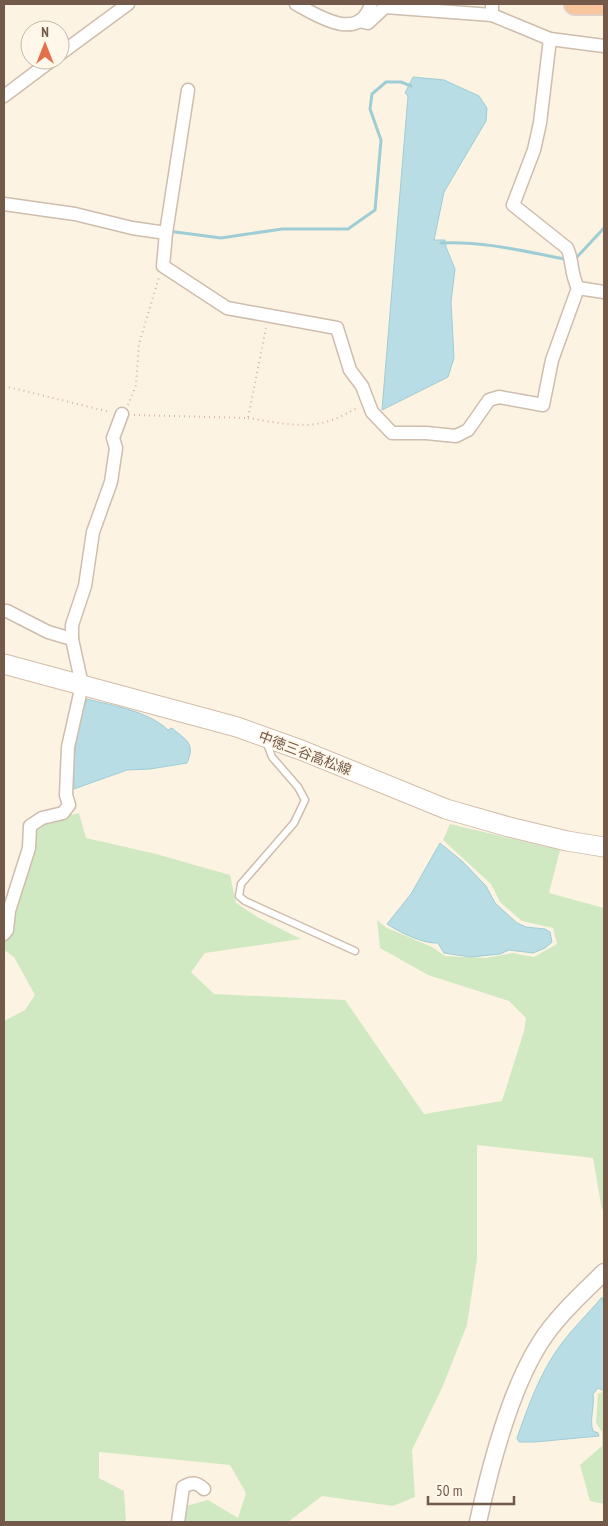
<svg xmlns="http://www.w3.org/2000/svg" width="608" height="1526" font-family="'PT Sans Narrow','Noto Sans JP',sans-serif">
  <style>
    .green { fill: #d1e9c2 }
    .water { fill: #b8dde5; stroke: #9fcdd6 }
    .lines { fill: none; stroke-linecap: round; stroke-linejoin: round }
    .stream { stroke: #9fcdd6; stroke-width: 3 }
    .service-casing { stroke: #cfbdad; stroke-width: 9 }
    .minor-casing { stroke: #cfbdad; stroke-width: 15 }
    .tertiary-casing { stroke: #cfbdad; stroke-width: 19 }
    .secondary-casing { stroke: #d2bdaa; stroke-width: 21 }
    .trunk-casing { stroke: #dbd4d0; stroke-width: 24 }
    .path { stroke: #d5b59f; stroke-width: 2; stroke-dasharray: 1 4; stroke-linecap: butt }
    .service { stroke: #fff; stroke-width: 6 }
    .minor { stroke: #fff; stroke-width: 12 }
    .tertiary { stroke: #fff; stroke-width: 16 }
    .secondary { stroke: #fff; stroke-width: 19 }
    .trunk { stroke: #f7c69c; stroke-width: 21 }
    .labels { text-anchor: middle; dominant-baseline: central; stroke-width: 4; stroke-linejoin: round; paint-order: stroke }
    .street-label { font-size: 14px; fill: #73594a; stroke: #fff7e9 }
  </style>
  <rect width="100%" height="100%" fill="#fcf3e3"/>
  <g class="green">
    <polygon points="79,813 86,838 156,854 230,875 236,903 259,918 301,939 205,953 191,972 214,994 345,1000 424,1114 502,1101 524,1031 526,1018 509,1001 428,975 380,948 377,920 387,928 432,947 445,956 486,958 512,953 534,957 557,944 553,928 522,921 500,902 491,884 443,840 450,824 560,850 549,893 604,908 604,1205 602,1210 593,1158 477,1145 477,1259 467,1325 442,1388 412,1450 415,1497 393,1506 322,1496 288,1522 182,1522 182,1507 208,1500 238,1518 246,1493 230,1465 99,1452 99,1478 124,1491 126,1522 4,1522 4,1021 25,1010 35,995 14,957 4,950 4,931 40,822"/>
    <polygon points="604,1391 604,1504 590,1501 580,1465 602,1446 602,1432 596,1423 598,1394"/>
  </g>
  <g class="water">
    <polygon points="413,77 444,80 479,96 487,108 486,121 444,192 434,240 445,240 446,247 455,269 451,302 454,358 448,377 382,410 408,96 405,93"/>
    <path d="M87,699C114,706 148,711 168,730L172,728C185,740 196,742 187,763L150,769L127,770L74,789C74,781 73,773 74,765C75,744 79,719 87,699Z"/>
    <path d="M440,843L463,862L486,886L495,903L517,923L526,927L545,929L550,932L552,942L545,948L533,953L509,950L500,954L471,957L444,953L438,943C423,944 399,932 387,924L411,894Z"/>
    <path d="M602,1297L604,1306V1391L598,1388L593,1394C595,1406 589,1420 593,1431L598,1433L599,1436L535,1442H519L517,1438C528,1407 539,1375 559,1347C571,1330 588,1314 602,1297Z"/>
  </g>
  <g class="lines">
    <g class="stream">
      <polyline points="168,231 221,238 282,229 348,229 375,210 381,140 370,109 372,94 386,82 401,82 411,86"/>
      <path d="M441,243C483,241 523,251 564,259H568"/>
      <polyline points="575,257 577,257 604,228"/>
    </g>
    <defs>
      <polyline id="service" points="266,741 272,757 298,787 305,800 294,823 241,884 239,896 245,901 355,951"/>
      <g id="minor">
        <path d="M296,4C318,16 359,43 371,4"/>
        <polyline points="492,4 492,15 550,39 604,46"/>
        <polyline points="359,21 368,23 385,7 492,15"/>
        <polyline points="60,54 128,4"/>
        <polyline points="4,96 52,60"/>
        <path d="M4,204L75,214L132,228L166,233L163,266L227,308L337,328L350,370L362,386L372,412L392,433H426L456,436L468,430L489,400L499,397L543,405L552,360L578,288C570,273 573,259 567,248L513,205L534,150L540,123L550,39"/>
        <polyline points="166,233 188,90"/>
        <polyline points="578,288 604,292"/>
        <polyline points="4,611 7,611 48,632 72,639"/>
        <polyline points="4,934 7,930 9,911 29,848 30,826 42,818 63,813 69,805 66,795 68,747 82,685 72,639 72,625 85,586 93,532 111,482 116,448 113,438 122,414"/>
        <path d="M178,1522L183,1487C192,1482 196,1482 204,1489"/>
      </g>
      <path id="tertiary" d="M478,1522C490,1467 510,1390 540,1343C557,1316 582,1294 604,1272"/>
      <polyline id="secondary" points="4,664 237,727 301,750 446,809 509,827 567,841 604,847"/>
      <polyline id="trunk" points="575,4 604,4"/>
    </defs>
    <use href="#service" class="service-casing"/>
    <use href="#minor" class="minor-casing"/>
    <use href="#tertiary" class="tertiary-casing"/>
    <use href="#secondary" class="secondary-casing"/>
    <use href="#trunk" class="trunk-casing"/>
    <g class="path">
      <polyline points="4,386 110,412"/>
      <polyline points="128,405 136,385 139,344 159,277"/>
      <polyline points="134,415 248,418 266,328"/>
      <path d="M248,418C274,422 306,430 332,420C341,417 349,412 357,408"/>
    </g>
    <use href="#service" class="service"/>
    <use href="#minor" class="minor"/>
    <use href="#tertiary" class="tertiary"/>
    <use href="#secondary" class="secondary"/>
    <use href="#trunk" class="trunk"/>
  </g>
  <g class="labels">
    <g class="street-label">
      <text transform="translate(305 753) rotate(21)">中徳三谷高松線</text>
    </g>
  </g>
  <rect width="608" height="1526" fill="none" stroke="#73594a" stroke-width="10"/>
  <g transform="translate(45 45)"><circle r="24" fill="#fff7e9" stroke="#c7b8a9"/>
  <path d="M0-4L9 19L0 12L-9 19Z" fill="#e4704a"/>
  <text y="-8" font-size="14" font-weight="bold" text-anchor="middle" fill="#73594a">N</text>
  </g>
  <path d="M428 1496v8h86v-8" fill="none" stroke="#73594a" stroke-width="2.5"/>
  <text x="436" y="1496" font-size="15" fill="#73594a" stroke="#fff7e9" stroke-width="4" paint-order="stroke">50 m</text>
</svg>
